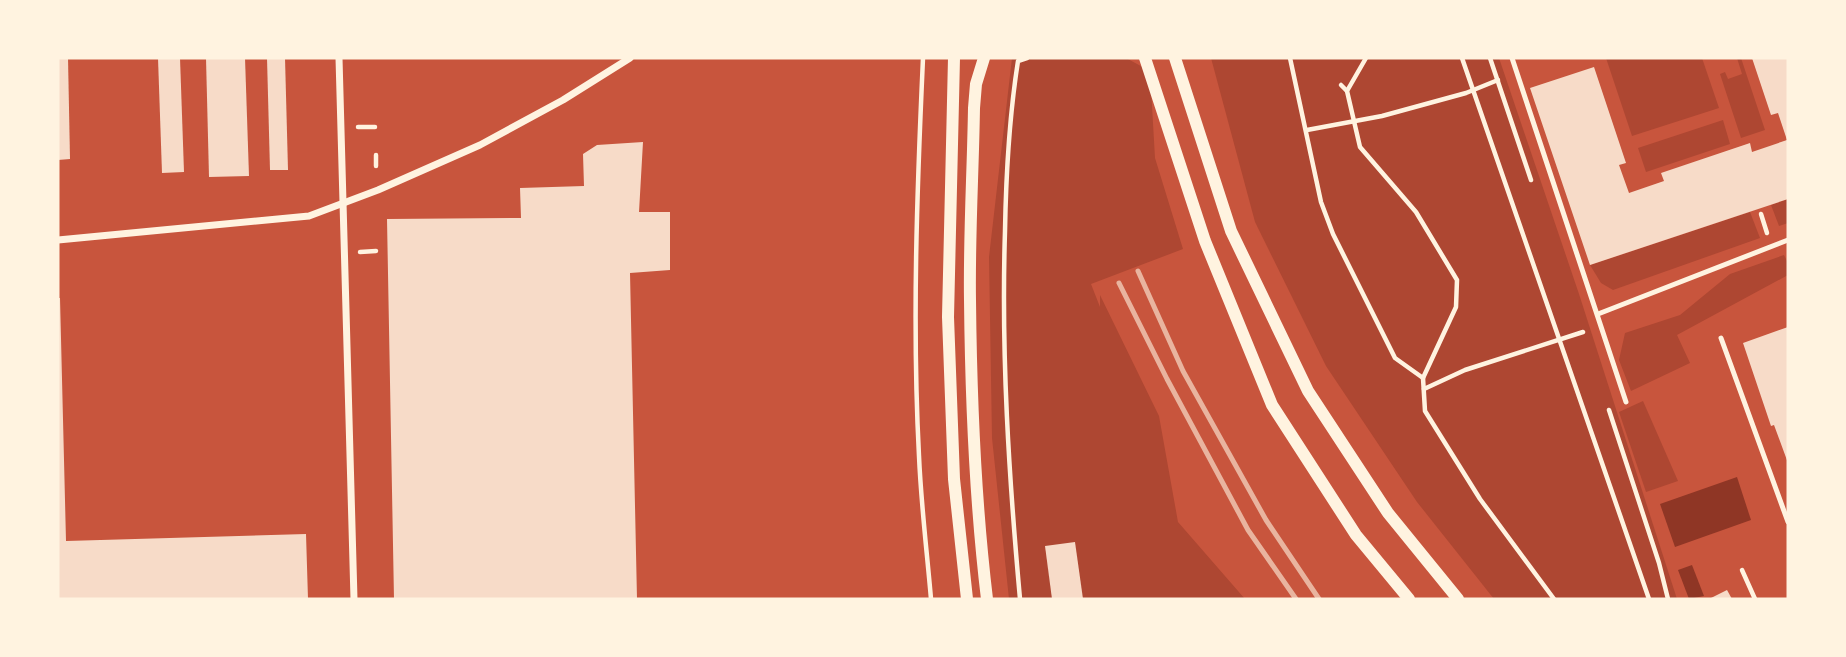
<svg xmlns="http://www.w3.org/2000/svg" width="1846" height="657" font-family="Raleway,sans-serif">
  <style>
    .green { fill: #ae4732 }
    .water { fill: #8f3625 }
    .building { fill: #f7dbc8 }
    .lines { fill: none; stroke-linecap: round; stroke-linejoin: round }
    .path { stroke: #fff3e0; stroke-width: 4.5 }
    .service { stroke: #fff3e0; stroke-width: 5 }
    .minor { stroke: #fff3e0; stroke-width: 7 }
    .tertiary { stroke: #fff3e0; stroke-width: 12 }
    .rail { stroke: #e9b49f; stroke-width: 5 }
  </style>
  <rect width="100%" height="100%" fill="#c8553d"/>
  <g class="green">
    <polygon points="1012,58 1126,58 1150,71 1155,158 1183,249 1091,284 1100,307 1100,295 1159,416 1178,522 1245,599 1009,599 992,438 989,257"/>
    <polygon points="1211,58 1499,58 1579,294 1677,599 1494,599 1417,502 1326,366 1255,222"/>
    <polygon points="1606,58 1702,58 1719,108 1632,136"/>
    <polygon points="1737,58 1741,58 1765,130 1741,138 1720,74 1725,72 1728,79 1742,74"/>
    <polygon points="1723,120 1730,144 1646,172 1638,148"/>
    <polygon points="1788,199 1788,223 1779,226 1771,205"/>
    <polygon points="1750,212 1760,238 1613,290 1601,283 1590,265"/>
    <polygon points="1784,255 1788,263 1788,275 1677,335 1690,363 1631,391 1619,360 1625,333 1680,315 1730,274"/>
    <polygon points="1643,401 1678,481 1646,492 1619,412"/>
  </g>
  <g class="water">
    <polygon points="1737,477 1751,520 1675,547 1660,504"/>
    <polygon points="1692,565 1704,596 1689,599 1678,570"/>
  </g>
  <g class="building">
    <polygon points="58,58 68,58 70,159 58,160"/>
    <polygon points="158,58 180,58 184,172 162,173"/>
    <polygon points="206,58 245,58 249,176 209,177"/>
    <polygon points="267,58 285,58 288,170 270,170"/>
    <polygon points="1752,58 1788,58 1788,199 1590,265 1530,88 1594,67 1626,163 1619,165 1629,193 1664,181 1661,173 1750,143 1752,152 1787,140 1778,113 1771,115"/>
    <polygon points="643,142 639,212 670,212 670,270 630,273 637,599 394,599 387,219 521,218 520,188 584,186 583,154 597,145"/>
    <polygon points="58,298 60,298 66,541 306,534 308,599 58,599"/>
    <polygon points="1788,327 1788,463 1774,425 1771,426 1743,343"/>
    <polygon points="1075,542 1083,599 1052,599 1045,546"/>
    <polygon points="1727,590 1732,599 1709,599"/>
  </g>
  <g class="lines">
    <g class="path">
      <path d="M923,58C917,190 912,324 919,456C921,504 927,552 931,599"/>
      <polyline points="1290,58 1321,202 1333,234 1395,358 1423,378"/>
      <polyline points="1366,58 1347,91 1360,147 1416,212 1457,280 1456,307 1423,378 1425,411 1480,499 1554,599"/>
      <polyline points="1462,58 1649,599"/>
      <polyline points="1490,58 1531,180"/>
      <polyline points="1341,85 1347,91"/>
      <polyline points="358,127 375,127"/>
      <polyline points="1307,130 1382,116 1466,93 1498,80"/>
      <polyline points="376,155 376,166"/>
      <polyline points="1761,214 1767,233"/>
      <polyline points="360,252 376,251"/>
      <polyline points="1424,389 1465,370 1583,332"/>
      <polyline points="1609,410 1659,563 1668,599"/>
      <polyline points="1742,570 1755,599"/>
      <path d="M1020,599C1009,477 1001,355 1005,231C1006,174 1009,118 1018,61L1027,58"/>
    </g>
    <g class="service">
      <polyline points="1512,58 1626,402"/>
      <polyline points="1598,314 1788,240"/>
      <polyline points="1721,338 1788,522"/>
    </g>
    <g class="minor">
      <polyline points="339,58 354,599"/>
      <polyline points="58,240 309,216 378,190 480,145 563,100 630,58"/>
    </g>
    <g class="tertiary">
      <polyline points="954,58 948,317 954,479 967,599"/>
      <path d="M984,58L976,84L974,108C973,172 969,236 970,300C971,400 975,500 987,599"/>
      <polyline points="1145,58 1205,241 1272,405 1356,535 1409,599"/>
      <polyline points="1175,58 1231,231 1308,391 1388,513 1458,599"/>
    </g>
    <g class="rail">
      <polyline points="1138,271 1183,371 1266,520 1319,599"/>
      <polyline points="1119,283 1167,379 1248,530 1296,599"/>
    </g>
  </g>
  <rect width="1846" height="657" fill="none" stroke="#fff3e0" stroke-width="119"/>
</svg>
